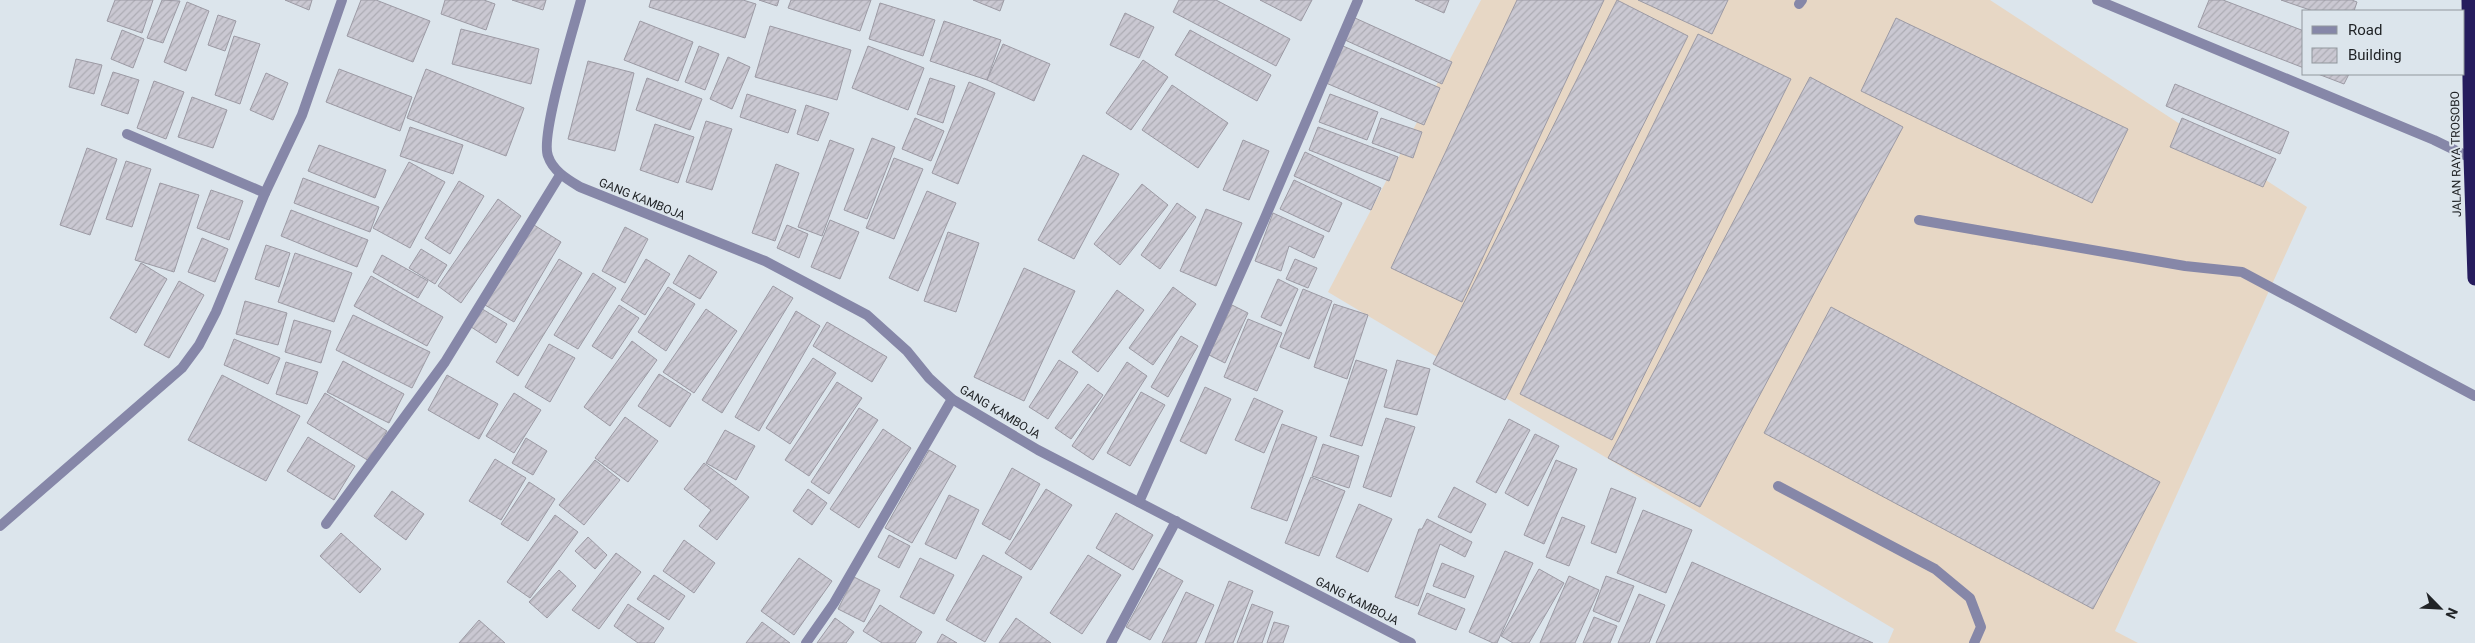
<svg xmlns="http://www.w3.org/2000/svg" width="2475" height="643" font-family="Roboto,sans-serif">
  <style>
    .industrial { fill: #e7d7c5 }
    .building { fill: url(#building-hatch); stroke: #9c9aa4 }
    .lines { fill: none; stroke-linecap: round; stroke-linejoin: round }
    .lane { stroke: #8687a8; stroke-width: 10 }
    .street { stroke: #8687a8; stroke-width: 10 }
    .highway { stroke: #261d5e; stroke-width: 15 }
    .labels { text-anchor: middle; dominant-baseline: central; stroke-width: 4; stroke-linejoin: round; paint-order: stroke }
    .street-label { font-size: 12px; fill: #212427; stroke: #dce5ec }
  </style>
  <defs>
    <pattern id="building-hatch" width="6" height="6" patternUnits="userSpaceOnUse" patternTransform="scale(1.25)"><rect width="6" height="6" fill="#cac8d2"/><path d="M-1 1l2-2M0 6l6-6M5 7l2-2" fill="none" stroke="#adacb4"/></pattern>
  </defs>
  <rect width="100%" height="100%" fill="#dce5ec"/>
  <polygon class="industrial" points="1481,0 1990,0 2307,207 2115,631 2138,643 1888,643 1894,629 1328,292"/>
  <g class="building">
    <polygon points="115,0 153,0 142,33 107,21"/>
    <polygon points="162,0 180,1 163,43 147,38"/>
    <polygon points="285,0 312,0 309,10"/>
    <polygon points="361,0 376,0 430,21 413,62 347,36"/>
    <polygon points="445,0 484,0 495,4 486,30 441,14"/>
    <polygon points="512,0 546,0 543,10"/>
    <polygon points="651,0 743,0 756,4 745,38 649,7"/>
    <polygon points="759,0 779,0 777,6"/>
    <polygon points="791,0 871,0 860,31 788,8"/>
    <polygon points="973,0 1004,0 1000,11"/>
    <polygon points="1179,0 1216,0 1290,39 1276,66 1173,12"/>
    <polygon points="1260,0 1312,0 1301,21"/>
    <polygon points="1415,0 1449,0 1444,13"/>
    <polygon points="1517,0 1604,0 1462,302 1391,268"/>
    <polygon points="1617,0 1688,36 1505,400 1433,364"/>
    <polygon points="1638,0 1728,0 1712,34"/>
    <polygon points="2209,0 2223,0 2304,31 2304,68 2198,27"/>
    <polygon points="2281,0 2352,0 2357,2 2354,11 2313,11"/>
    <polygon points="187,2 209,11 186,71 164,62"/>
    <polygon points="880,3 935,20 923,56 869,39"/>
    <polygon points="1125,13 1154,27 1139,58 1110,45"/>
    <polygon points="218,15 236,21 225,51 208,45"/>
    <polygon points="1355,18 1452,62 1442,84 1345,40"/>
    <polygon points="1896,18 2128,129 2092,203 1861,91"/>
    <polygon points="640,21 693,42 678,81 624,60"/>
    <polygon points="944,21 1001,40 987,80 930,61"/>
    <polygon points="770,26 851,50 837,100 755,77"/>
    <polygon points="461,29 539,49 531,84 452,64"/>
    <polygon points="122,30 144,39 133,68 111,59"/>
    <polygon points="1190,30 1271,75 1257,101 1175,55"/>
    <polygon points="1698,34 1791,79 1612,440 1520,394"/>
    <polygon points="234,36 260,44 240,104 215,95"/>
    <polygon points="1003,44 1050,64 1034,101 987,80"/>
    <polygon points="699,46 719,54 705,90 685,82"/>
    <polygon points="868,46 924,68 908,110 852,88"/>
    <polygon points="1343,46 1440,88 1424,125 1326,83"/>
    <polygon points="728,57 750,67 732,109 710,99"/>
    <polygon points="76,59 102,65 94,94 69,87"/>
    <polygon points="1143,60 1168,77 1131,130 1106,113"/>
    <polygon points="588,61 634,73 615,151 568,139"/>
    <polygon points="339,69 412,97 400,131 326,102"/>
    <polygon points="426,69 524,108 506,156 407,118"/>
    <polygon points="113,72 139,80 128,114 101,105"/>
    <polygon points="266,73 288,83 273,120 250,110"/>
    <polygon points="2318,74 2349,74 2344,84"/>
    <polygon points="1810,77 1903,127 1700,507 1608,458"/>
    <polygon points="647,78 702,99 690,130 636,110"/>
    <polygon points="930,78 955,86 943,123 917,114"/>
    <polygon points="154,81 184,92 166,139 137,128"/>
    <polygon points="969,82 995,93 958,184 932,173"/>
    <polygon points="2175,84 2289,132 2280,154 2166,106"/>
    <polygon points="1172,85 1228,123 1198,168 1142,130"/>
    <polygon points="747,94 796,110 788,133 740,117"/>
    <polygon points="1330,94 1378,112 1367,140 1319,122"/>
    <polygon points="192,97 227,110 213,148 178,137"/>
    <polygon points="806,105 829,113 818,141 797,134"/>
    <polygon points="915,118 944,131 931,161 902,149"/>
    <polygon points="1381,118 1422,132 1413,158 1372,143"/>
    <polygon points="2182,118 2276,159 2263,187 2170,147"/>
    <polygon points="706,121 732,129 712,190 686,182"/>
    <polygon points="655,124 694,137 678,183 640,170"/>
    <polygon points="410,127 463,145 453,174 400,156"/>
    <polygon points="1318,127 1398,157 1389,181 1309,150"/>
    <polygon points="872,138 895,147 867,219 844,210"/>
    <polygon points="830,140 854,149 822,236 798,227"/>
    <polygon points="1243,140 1269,151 1249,200 1223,190"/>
    <polygon points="319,145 386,170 375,198 308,171"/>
    <polygon points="87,148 117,159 90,235 60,225"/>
    <polygon points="1305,152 1381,188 1371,210 1294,176"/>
    <polygon points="1083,155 1119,174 1074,259 1038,240"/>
    <polygon points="894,158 923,169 894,239 866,228"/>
    <polygon points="126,161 151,169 132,227 106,219"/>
    <polygon points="409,162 445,182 410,248 373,228"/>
    <polygon points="776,164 799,173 775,241 752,233"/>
    <polygon points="303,178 379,207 370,232 294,203"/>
    <polygon points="1294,180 1342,203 1329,232 1280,209"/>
    <polygon points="459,181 484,196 450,254 425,238"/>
    <polygon points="160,183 199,195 174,272 135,260"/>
    <polygon points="1142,184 1168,205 1120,265 1094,244"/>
    <polygon points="211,190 243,201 229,240 197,228"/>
    <polygon points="927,191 956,203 918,291 889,278"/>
    <polygon points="498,199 521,216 461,303 438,286"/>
    <polygon points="1177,203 1196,217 1160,269 1141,255"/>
    <polygon points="1206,209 1242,223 1216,286 1180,271"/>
    <polygon points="291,210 368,240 357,267 281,236"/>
    <polygon points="1273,213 1324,236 1314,258 1289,246 1281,271 1255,261"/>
    <polygon points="830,220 859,232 840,279 811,267"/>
    <polygon points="534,225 561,242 514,322 485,305"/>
    <polygon points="787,225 808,234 799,258 777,248"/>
    <polygon points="625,227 648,239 625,283 602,271"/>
    <polygon points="948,232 979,243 956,312 924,301"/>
    <polygon points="202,238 228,249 215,282 188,272"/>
    <polygon points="266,245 290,253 279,287 255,279"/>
    <polygon points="421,249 447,265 435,284 409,268"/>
    <polygon points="295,253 352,273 334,322 278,302"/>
    <polygon points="382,255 428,281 418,298 373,272"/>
    <polygon points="689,255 717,272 700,299 673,283"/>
    <polygon points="559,259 582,273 518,376 496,362"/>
    <polygon points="646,259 670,274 645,315 621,300"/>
    <polygon points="1295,259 1317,268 1308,288 1286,279"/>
    <polygon points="141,263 167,279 136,333 110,318"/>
    <polygon points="1024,268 1075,291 1024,401 974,377"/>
    <polygon points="593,273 616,288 578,349 554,335"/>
    <polygon points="371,276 443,317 427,346 354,306"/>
    <polygon points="1278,279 1298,289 1281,326 1261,317"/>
    <polygon points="179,281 204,295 169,358 144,345"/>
    <polygon points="773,286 793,298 722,413 702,400"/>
    <polygon points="668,287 695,304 666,351 638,332"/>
    <polygon points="1173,287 1196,304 1153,365 1129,348"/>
    <polygon points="1303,289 1332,301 1309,359 1280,347"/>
    <polygon points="1117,290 1144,310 1098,372 1072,352"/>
    <polygon points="245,301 287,313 278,345 236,334"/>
    <polygon points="1334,304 1368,315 1347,379 1314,367"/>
    <polygon points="619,305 639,318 612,359 592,346"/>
    <polygon points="1232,305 1248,313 1225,363 1209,355"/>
    <polygon points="479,307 507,324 496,343 468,325"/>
    <polygon points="1831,307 2160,482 2093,609 1764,433"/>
    <polygon points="706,309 737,331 694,393 663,372"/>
    <polygon points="796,311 820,326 759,431 735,417"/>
    <polygon points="353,315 430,352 412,388 336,350"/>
    <polygon points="1248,319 1282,333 1257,391 1224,377"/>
    <polygon points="294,320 331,331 321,363 285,352"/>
    <polygon points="827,322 887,357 872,382 813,346"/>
    <polygon points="1181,336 1198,346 1168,397 1151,387"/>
    <polygon points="234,339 280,358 268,384 224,365"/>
    <polygon points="632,341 657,360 610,426 584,407"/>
    <polygon points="549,344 575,358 550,402 525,387"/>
    <polygon points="813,358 836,373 790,444 766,428"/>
    <polygon points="1059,360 1078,372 1048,419 1029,407"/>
    <polygon points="1356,360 1387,370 1362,446 1330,436"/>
    <polygon points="1397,360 1430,369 1417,415 1384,407"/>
    <polygon points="343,361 404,394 389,423 327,392"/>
    <polygon points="286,362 318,372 307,404 276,394"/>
    <polygon points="1127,362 1147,376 1093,460 1072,446"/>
    <polygon points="659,374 691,394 670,427 638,406"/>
    <polygon points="222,375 300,416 266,481 188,440"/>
    <polygon points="447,375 498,404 479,439 428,410"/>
    <polygon points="837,382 862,398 809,476 785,460"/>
    <polygon points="1088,384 1103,395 1071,439 1055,428"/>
    <polygon points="1205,387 1231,399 1206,454 1180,441"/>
    <polygon points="1141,392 1165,405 1130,466 1107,453"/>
    <polygon points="325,393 387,431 369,461 307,423"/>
    <polygon points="514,393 541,410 514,453 486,436"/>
    <polygon points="1254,398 1283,411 1264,453 1235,440"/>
    <polygon points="859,408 878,420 829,494 811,482"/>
    <polygon points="625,417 658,441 628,482 595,458"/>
    <polygon points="1386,418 1415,427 1391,497 1363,487"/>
    <polygon points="1509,419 1530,430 1496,493 1476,482"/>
    <polygon points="1282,424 1317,437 1287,521 1251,508"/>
    <polygon points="883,429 911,448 859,528 830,509"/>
    <polygon points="725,430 755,446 736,480 706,463"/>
    <polygon points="1535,434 1559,446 1528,506 1505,493"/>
    <polygon points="308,437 355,466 334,500 287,471"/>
    <polygon points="526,438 547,451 533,475 512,463"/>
    <polygon points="1323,444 1359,456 1349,488 1312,476"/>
    <polygon points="929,450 956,466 912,543 885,528"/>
    <polygon points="495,459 526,478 501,520 469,501"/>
    <polygon points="595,460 620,480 584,525 559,505"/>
    <polygon points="1556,460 1577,469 1544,544 1524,535"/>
    <polygon points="704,463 749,497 717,540 699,526 711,510 684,489"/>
    <polygon points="1012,468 1040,484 1010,540 982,524"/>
    <polygon points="1311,477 1345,491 1319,556 1285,543"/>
    <polygon points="529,482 555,499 528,541 501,524"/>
    <polygon points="1454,487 1486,504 1471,533 1438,517"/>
    <polygon points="1611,488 1636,498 1616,553 1591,543"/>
    <polygon points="808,489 827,503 812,525 793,511"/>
    <polygon points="1046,489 1072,505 1031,570 1005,553"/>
    <polygon points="392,491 424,514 406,540 374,516"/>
    <polygon points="949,495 979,510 956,559 925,544"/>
    <polygon points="1359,504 1392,519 1368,572 1336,557"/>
    <polygon points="1643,510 1692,530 1666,593 1617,573"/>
    <polygon points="1116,513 1153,535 1133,570 1096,548"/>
    <polygon points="555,515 578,532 530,598 507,582"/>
    <polygon points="1562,517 1585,526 1569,566 1546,557"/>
    <polygon points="1427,519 1472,542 1465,557 1440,544 1418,606 1395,597 1419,529 1422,529"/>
    <polygon points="341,533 381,569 360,593 320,556"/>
    <polygon points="889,535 910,546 899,568 878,557"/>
    <polygon points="588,537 607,555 595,569 575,551"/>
    <polygon points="684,540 715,563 694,593 663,571"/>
    <polygon points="1505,551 1533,563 1497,643 1493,643 1469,632"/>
    <polygon points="616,553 641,572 599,629 572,610"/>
    <polygon points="983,555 1022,577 985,642 946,620"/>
    <polygon points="1088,555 1121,575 1082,634 1050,613"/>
    <polygon points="799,558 832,581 794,635 761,611"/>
    <polygon points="920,558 954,575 934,614 900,597"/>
    <polygon points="1692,562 1873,643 1656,643"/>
    <polygon points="1442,563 1474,576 1465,598 1433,586"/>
    <polygon points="1159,568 1183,581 1150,640 1126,627"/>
    <polygon points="1539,569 1564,583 1529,643 1513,643 1501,636"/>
    <polygon points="559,570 576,586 547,618 529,602"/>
    <polygon points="654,575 685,596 669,620 637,599"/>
    <polygon points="1569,576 1599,590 1575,643 1540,643"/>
    <polygon points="1606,576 1634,586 1619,622 1593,611"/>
    <polygon points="854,577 880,590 864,622 838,609"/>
    <polygon points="1229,581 1253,591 1233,643 1205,643"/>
    <polygon points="1186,592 1214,605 1196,643 1162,643"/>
    <polygon points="1427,593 1465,609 1456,630 1418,614"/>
    <polygon points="1639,594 1665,605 1649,643 1618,643"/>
    <polygon points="628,604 664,628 654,643 638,643 614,626"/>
    <polygon points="1252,604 1273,612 1262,643 1237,643"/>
    <polygon points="880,605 922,632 915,643 882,643 863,631"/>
    <polygon points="1594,617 1617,626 1610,643 1583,643"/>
    <polygon points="835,618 854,632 846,643 817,643"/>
    <polygon points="1016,618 1051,643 999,643"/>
    <polygon points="479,620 505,643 459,643"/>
    <polygon points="762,622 790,643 746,643"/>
    <polygon points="1274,622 1289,626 1283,643 1267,643"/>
    <polygon points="942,634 957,643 937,643"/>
  </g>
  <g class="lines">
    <g class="lane">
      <polyline points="2097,0 2434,140 2471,158"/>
      <polyline points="1799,4 1802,0"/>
      <polyline points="1919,220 2185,266 2242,272 2475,396"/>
      <polyline points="1778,486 1935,569 1970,598 1981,627 1974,643"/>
    </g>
    <g class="street">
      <path d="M581,0C574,27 540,135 548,156C553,171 567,179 580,187L765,261L867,315L907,351L929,378L952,399L1038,450L1411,643"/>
      <polyline points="127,134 265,193"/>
      <polyline points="1139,502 1264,220 1358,0"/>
      <polyline points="326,524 445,362 560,175"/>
      <polyline points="0,526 182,368 199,345 216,312 265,193 302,115 342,0"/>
      <polyline points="806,643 834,603 952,399"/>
      <polyline points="1111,643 1176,521"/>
    </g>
    <polyline class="highway" points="2469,0 2471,158 2475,278"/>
  </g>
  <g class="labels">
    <g class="street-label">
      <text transform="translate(2456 154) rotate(-91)">JALAN RAYA TROSOBO</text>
      <text transform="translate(642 199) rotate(22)">GANG KAMBOJA</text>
      <text transform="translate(1000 412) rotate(31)">GANG KAMBOJA</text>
      <text transform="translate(1357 601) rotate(27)">GANG KAMBOJA</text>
    </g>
  </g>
  <rect x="2302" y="10" width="162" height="65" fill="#dce5ec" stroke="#91989d"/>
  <rect x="2312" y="26" width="25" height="8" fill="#8687a8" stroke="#91989d"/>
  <text x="2348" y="35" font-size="15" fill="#212427">Road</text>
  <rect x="2312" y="48" width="25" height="15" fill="url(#building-hatch)" stroke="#91989d"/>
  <text x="2348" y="60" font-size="15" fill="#212427">Building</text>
  <g transform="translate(2440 608) rotate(114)" stroke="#dce5ec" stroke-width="4" paint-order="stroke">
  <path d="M0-4L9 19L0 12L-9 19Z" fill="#212427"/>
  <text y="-8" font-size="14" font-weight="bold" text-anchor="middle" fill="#212427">N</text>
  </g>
</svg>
